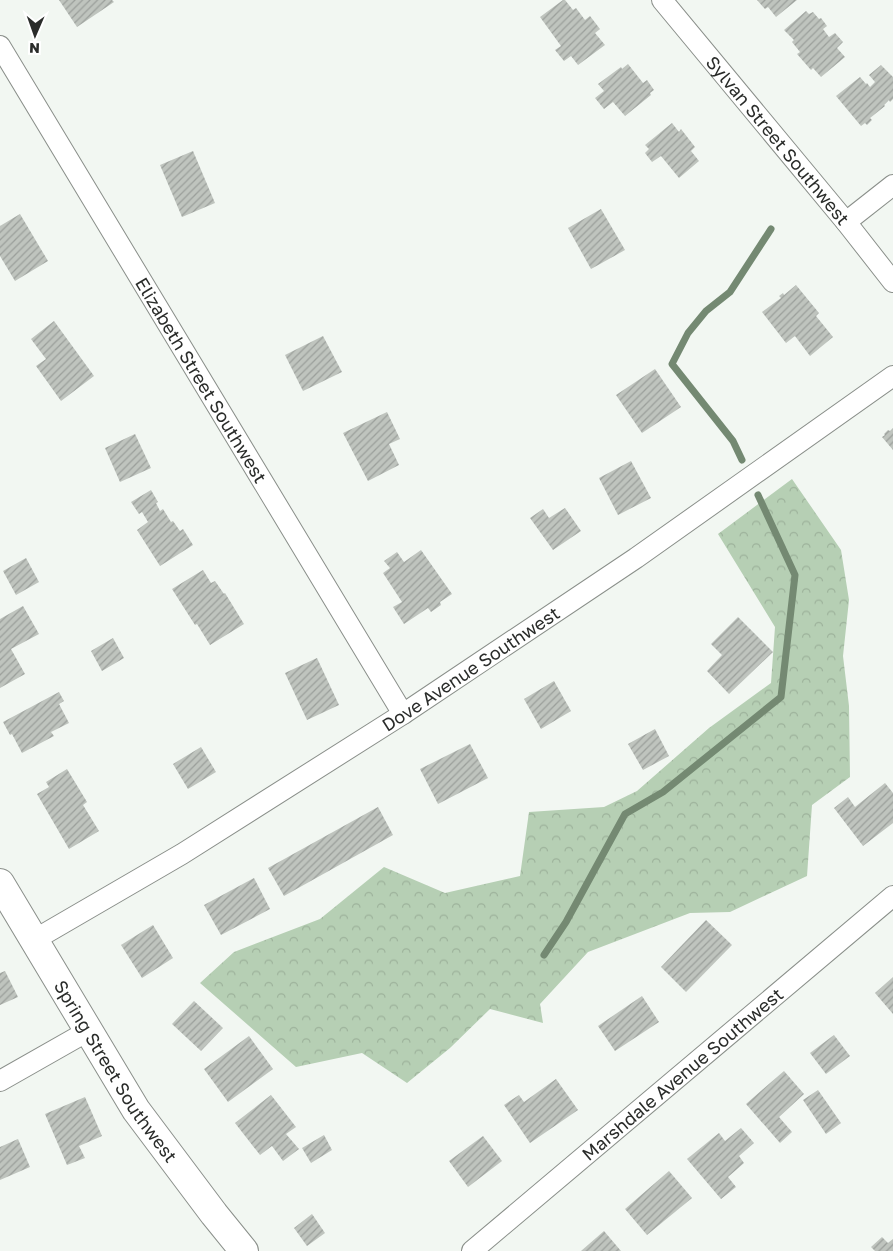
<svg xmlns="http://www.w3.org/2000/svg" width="893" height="1251" font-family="'Golos Text',sans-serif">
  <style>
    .forest { fill: url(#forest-crowns) }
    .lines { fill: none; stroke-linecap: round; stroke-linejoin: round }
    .stream { stroke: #748972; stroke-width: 7 }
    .building { fill: url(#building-hatch) }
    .street-casing { stroke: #8a8f8a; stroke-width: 22 }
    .secondary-casing { stroke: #8a8f8a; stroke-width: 30 }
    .street { stroke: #fff; stroke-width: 20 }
    .secondary { stroke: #fff; stroke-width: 28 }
    .labels { text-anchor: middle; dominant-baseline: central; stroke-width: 4; stroke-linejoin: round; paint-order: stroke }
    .street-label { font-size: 18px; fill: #2a2c2a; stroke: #fff }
  </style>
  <defs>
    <pattern id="forest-crowns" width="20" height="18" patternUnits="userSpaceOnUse" patternTransform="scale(1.25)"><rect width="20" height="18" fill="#b6cfb4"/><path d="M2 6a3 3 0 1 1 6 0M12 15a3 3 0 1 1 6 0" fill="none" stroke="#9db29b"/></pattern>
    <pattern id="building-hatch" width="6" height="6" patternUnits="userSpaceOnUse" patternTransform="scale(1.25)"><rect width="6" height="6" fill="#bfc4be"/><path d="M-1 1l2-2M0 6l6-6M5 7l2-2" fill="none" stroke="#9b9f9b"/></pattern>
  </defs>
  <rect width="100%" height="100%" fill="#f2f7f2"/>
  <polygon class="forest" points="792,479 841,550 849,600 843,656 849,706 850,777 812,805 807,876 730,912 690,913 588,952 540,1004 543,1023 490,1009 450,1048 407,1083 362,1053 296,1067 200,983 234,952 320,919 384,867 445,893 520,876 529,812 604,807 637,791 709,728 771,683 775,627 718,534"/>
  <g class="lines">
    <g class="stream">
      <polyline points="742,460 733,441 672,364 688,333 706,311 730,292 771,229"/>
      <polyline points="544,955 566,922 625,814 663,792 781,697 795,575 758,495"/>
    </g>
  </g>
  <g class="building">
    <polygon points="59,0 112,0 114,2 77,27"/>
    <polygon points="563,0 565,0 573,10 576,8 585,20 590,16 600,29 595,33 605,45 578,65 571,56 564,61 555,50 561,46 540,17"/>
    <polygon points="757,0 797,0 776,17 768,7 765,9"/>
    <polygon points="806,11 809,14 813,12 819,19 821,18 827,26 823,29 829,37 835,33 843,42 837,48 845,57 821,77 813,68 811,70 797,54 800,52 792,42 794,40 784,30"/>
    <polygon points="628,64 643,83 647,80 654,90 650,93 651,95 625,116 613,102 604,109 595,98 604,91 598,84 621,67 622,69"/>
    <polygon points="881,65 893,77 893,99 890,102 889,100 884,105 885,106 870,118 872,120 867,125 865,123 861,126 836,96 860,77 866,84 867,83 870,87 875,82 869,75"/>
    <polygon points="672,123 679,132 681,129 695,147 691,151 699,161 679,178 661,156 652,162 645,153 649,149 645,145"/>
    <polygon points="193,151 215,203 182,217 160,165"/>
    <polygon points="601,209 625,250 591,269 568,228"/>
    <polygon points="20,214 48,261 15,281 0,256 0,226"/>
    <polygon points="796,285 819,313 816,316 833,337 810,356 795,336 786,343 762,312 781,298 779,296 783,293 784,295"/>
    <polygon points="54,321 94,376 61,401 36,366 46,359 31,339"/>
    <polygon points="323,336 342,372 303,391 285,355"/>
    <polygon points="655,369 681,407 642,433 616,395"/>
    <polygon points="387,412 400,439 389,444 399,465 368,481 343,433"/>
    <polygon points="893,428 893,450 882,437 885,435 884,434 888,430 890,431"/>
    <polygon points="135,434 151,468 120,482 105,448"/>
    <polygon points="631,461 651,498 618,515 599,478"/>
    <polygon points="151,490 158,502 156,503 160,511 163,509 171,522 173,521 180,531 183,529 193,545 160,566 137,530 148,522 142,512 139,514 131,502"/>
    <polygon points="565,508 581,531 553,550 530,518 543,509 549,518"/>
    <polygon points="421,550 452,594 440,602 441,605 431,612 428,608 404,624 393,607 402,602 383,573 390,568 384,561 397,552 404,562"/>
    <polygon points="26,558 39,582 16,595 3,571"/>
    <polygon points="203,570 211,583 215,581 224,594 225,593 244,624 210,645 197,624 195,625 172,589"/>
    <polygon points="23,606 39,634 11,649 25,674 0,688 0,619"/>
    <polygon points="738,617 773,652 729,694 707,671 722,655 711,644"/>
    <polygon points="113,638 124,658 102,671 91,651"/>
    <polygon points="317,658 339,705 307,720 285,673"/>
    <polygon points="554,681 571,711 541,729 524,699"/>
    <polygon points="59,692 64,701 59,704 69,723 51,732 54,736 22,753 12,734 10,735 3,722"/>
    <polygon points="655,729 669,756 643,770 628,744"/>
    <polygon points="470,744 488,778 438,804 420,769"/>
    <polygon points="201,747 216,772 188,789 173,764"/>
    <polygon points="67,769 87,802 83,805 99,831 69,849 37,794 49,787 46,782"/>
    <polygon points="885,783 893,793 893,823 863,846 834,808 848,797 855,807"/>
    <polygon points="378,807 393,835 284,896 268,868"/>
    <polygon points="254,878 270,909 221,935 204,905"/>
    <polygon points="706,920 732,945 686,992 661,967"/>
    <polygon points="153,925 173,958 142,978 121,945"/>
    <polygon points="5,971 18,997 0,1005 0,973"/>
    <polygon points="893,977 893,1014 875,993"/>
    <polygon points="642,996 659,1022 615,1051 598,1026"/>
    <polygon points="194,1001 223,1028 201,1051 172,1024"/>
    <polygon points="834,1035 850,1056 826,1074 810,1053"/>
    <polygon points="249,1036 273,1069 228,1102 204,1069"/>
    <polygon points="784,1071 804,1094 779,1117 792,1132 780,1143 746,1104"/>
    <polygon points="556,1079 578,1110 530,1143 504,1105 519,1095 524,1102"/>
    <polygon points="818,1090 841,1123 826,1134 803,1100"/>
    <polygon points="271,1095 296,1127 286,1134 299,1149 283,1161 272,1146 260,1155 235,1123"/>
    <polygon points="85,1097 102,1136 79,1146 85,1158 67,1165 45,1114"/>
    <polygon points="741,1128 754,1143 739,1156 744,1163 728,1177 736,1187 721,1199 687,1159 719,1133 725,1141"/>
    <polygon points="324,1135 332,1150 311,1163 302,1148"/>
    <polygon points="483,1136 502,1161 468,1187 449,1161"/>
    <polygon points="18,1139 30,1167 0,1180 0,1147"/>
    <polygon points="669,1171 692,1198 647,1235 625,1209"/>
    <polygon points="312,1214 325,1233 307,1246 294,1228"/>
    <polygon points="604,1231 621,1251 581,1251"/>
    <polygon points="882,1237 888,1243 893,1239 893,1251 875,1251 871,1247"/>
  </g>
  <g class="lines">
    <defs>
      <g id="street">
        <path id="s1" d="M662,0L846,222L893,282"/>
        <path id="s2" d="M0,46L403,714"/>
        <polyline points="846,222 893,185"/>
        <path id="s3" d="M34,940L182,854L403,714L636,558L893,376"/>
        <polyline points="0,1081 88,1031"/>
        <path id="s4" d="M472,1251L893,896"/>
      </g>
      <g id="secondary">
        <path id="s5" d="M0,883L136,1110L214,1214L244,1251"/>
      </g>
    </defs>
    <use href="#street" class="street-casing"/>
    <use href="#secondary" class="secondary-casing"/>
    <use href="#street" class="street"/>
    <use href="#secondary" class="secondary"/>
  </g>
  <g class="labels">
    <g class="street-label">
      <text stroke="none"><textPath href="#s1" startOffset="182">Sylvan Street Southwest</textPath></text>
      <text stroke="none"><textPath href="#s2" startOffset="390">Elizabeth Street Southwest</textPath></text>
      <text stroke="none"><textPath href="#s3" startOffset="514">Dove Avenue Southwest</textPath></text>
      <text stroke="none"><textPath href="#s5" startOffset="221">Spring Street Southwest</textPath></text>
      <text stroke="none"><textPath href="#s4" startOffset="275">Marshdale Avenue Southwest</textPath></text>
    </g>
  </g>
  <g transform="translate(35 35) rotate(182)" stroke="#ffffff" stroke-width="4" paint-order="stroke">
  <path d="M0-4L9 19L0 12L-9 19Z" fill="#2a2c2a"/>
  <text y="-8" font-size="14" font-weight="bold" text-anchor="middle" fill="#2a2c2a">N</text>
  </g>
</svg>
